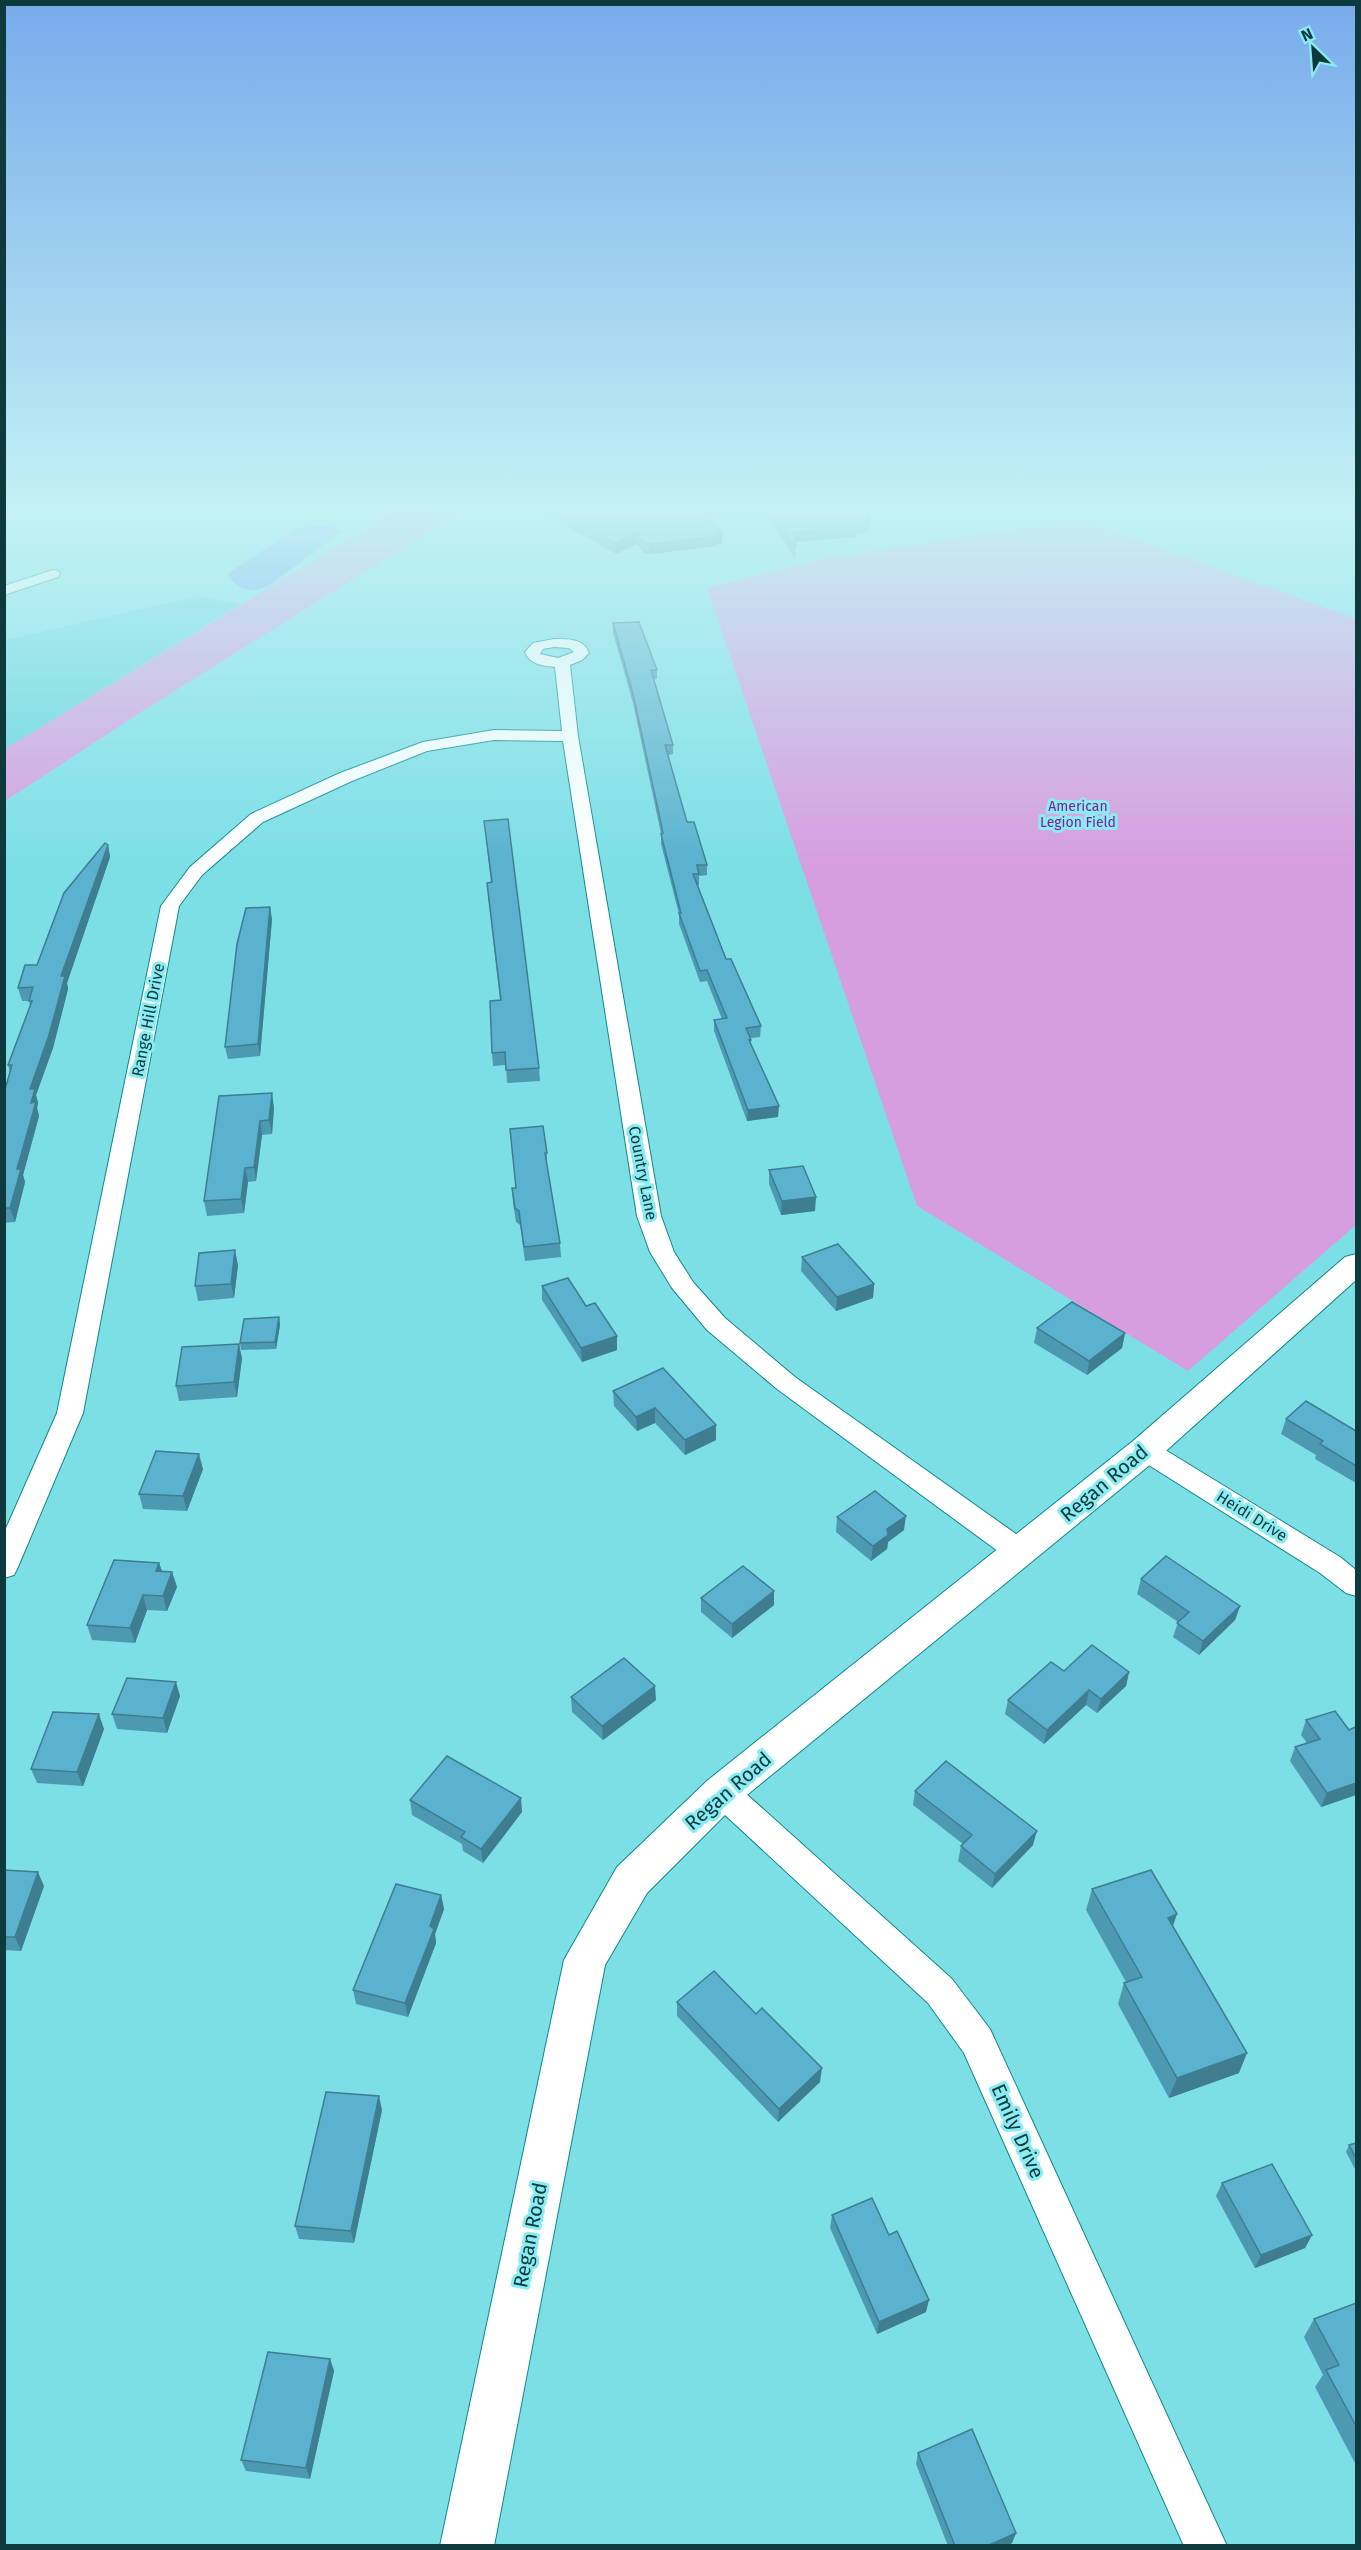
<svg xmlns="http://www.w3.org/2000/svg" width="1361" height="2550" font-family="'Fira Sans',sans-serif">
  <style>
    .built { fill: #63d4db }
    .green { fill: #d69edf }
    .water { fill: #719ef0 }
    .lines { fill: none; stroke-linecap: round; stroke-linejoin: round }
    .minor-casing { stroke: #10878e; stroke-width: 2 }
    .tertiary-casing { stroke: #10878e; stroke-width: 2 }
    .minor { fill: #fff; fill-rule: evenodd }
    .tertiary { fill: #fff; fill-rule: evenodd }
    .wall { fill: #4d99b1 }
    .shaded-wall { fill: #3f7d90 }
    .building { fill: #5ab2ce; stroke: #3f7d90; stroke-width: 1.5 }
    .labels { text-anchor: middle; dominant-baseline: central; stroke-width: 6; stroke-linejoin: round; paint-order: stroke }
    .far-park-label { font-size: 14px; fill: #831b94; stroke: #89ecf3 }
    .street-label { font-size: 16px; fill: #0e3a3d; stroke: #89ecf3 }
    .near-street-label { font-size: 20px; fill: #0e3a3d; stroke: #89ecf3 }
  </style>
  <rect width="100%" height="100%" fill="#7cdfe6"/>
  <polygon class="built" points="199,596 240,604 5,749 5,640"/>
  <g class="green">
    <polygon points="404,505 472,505 149,707 5,801 5,749"/>
    <polygon points="1080,519 1356,619 1356,1225 1188,1371 917,1206 707,588 819,560"/>
  </g>
  <path class="water" d="M322,525L334,527L341,532L270,585C251,594 241,591 228,576L230,572L297,528Z"/>
  <g class="lines">
    <defs>
      <g id="minor">
        <polygon points="53,570 58,571 60,574 58,577 4,595 4,586"/>
        <path d="M554,639C567,639 584,638 589,653L582,660L570,665L578,736L661,1216L674,1252L693,1282L725,1318L795,1377L1030,1544L1034,1552L1030,1560L1020,1563L1010,1560L777,1389L707,1330L672,1288L650,1252L637,1216L563,741L494,740L427,751L352,781L263,822L202,875L179,906L83,1413L18,1567L14,1575L4,1578V1533L57,1413L161,906L190,867L251,814L340,773L423,742L494,730L562,731L555,667C543,666 529,664 525,652L533,643ZM554,647L569,648L574,652L558,658L540,654L543,649Z"/>
        <polygon points="1145,1440 1154,1443 1340,1557 1356,1570 1356,1596 1346,1593 1320,1573 1136,1457 1132,1450 1136,1443"/>
        <polygon points="722,1778 733,1782 952,1979 990,2029 1227,2546 1184,2546 964,2053 928,2003 711,1802 706,1792 711,1782"/>
      </g>
      <polygon id="tertiary" points="1356,1254 1356,1280 1157,1459 736,1804 647,1893 605,1965 494,2546 440,2546 564,1960 617,1867 708,1780 1133,1441 1345,1257"/>
    </defs>
    <use href="#minor" class="minor-casing"/>
    <use href="#tertiary" class="tertiary-casing"/>
    <use href="#minor" class="minor"/>
    <use href="#tertiary" class="tertiary"/>
  </g>
  <g class="wall">
    <polygon points="530,505 868,505 869,523 868,533 856,534 856,537 795,542 795,558 765,513 709,519 722,544 717,544 717,546 650,554 644,554 637,544 616,554"/>
    <polygon points="613,623 657,670 657,679 654,679 673,745 673,754 668,755 687,822 707,865 707,875 699,876 699,885 697,885 726,959 761,1026 760,1037 750,1038 751,1045 778,1117 747,1121 714,1031 714,1020 722,1019 707,981 700,982 679,924 679,914 661,844 661,834 659,824 633,703 613,633"/>
    <polygon points="484,821 539,1068 540,1081 507,1083 506,1065 493,1066 492,1053 500,1000 488,895 491,882"/>
    <polygon points="108,845 110,857 67,983 68,989 53,1048 36,1095 38,1103 37,1108 39,1116 23,1175 25,1182 15,1222 4,1223 4,1093 10,1073 8,1065 30,1006 29,1001 22,1001 18,988 37,965"/>
    <polygon points="272,919 260,1056 228,1059 225,1047"/>
    <polygon points="219,1096 274,1107 272,1134 262,1135 256,1181 248,1182 244,1213 207,1216 204,1201"/>
    <polygon points="510,1129 547,1153 547,1167 560,1243 561,1257 525,1261 520,1225 516,1222 513,1203 512,1188 516,1188"/>
    <polygon points="769,1170 815,1211 781,1215 769,1184"/>
    <polygon points="802,1257 874,1284 873,1298 836,1311 801,1271"/>
    <polygon points="238,1265 234,1298 198,1301 195,1286"/>
    <polygon points="542,1286 586,1306 617,1336 617,1350 582,1362 542,1300"/>
    <polygon points="279,1317 280,1325 276,1349 241,1350 240,1343"/>
    <polygon points="1037,1328 1125,1333 1122,1348 1087,1375 1034,1343"/>
    <polygon points="242,1358 237,1397 179,1401 176,1386"/>
    <polygon points="663,1368 716,1440 685,1455 655,1423 637,1431 614,1406 613,1391"/>
    <polygon points="1286,1419 1356,1431 1356,1483 1315,1459 1316,1455 1281,1434"/>
    <polygon points="203,1469 187,1511 143,1509 139,1494"/>
    <polygon points="837,1517 904,1530 888,1542 887,1549 871,1561 836,1532"/>
    <polygon points="159,1563 162,1571 172,1572 177,1587 167,1611 147,1610 135,1643 92,1640 87,1625"/>
    <polygon points="1141,1579 1240,1606 1235,1620 1199,1655 1173,1637 1178,1622 1137,1594"/>
    <polygon points="774,1591 774,1605 732,1638 701,1612 701,1598"/>
    <polygon points="1064,1671 1129,1672 1126,1686 1097,1713 1086,1705 1044,1744 1005,1714 1008,1700"/>
    <polygon points="180,1696 167,1733 117,1729 112,1714"/>
    <polygon points="571,1697 656,1700 603,1740 572,1712"/>
    <polygon points="1306,1720 1349,1730 1356,1730 1356,1795 1321,1807 1290,1761 1295,1747 1307,1743 1301,1735"/>
    <polygon points="104,1729 83,1786 37,1783 31,1769"/>
    <polygon points="915,1791 1033,1845 992,1888 958,1861 961,1846 963,1844 913,1805"/>
    <polygon points="410,1800 522,1812 483,1863 463,1851 462,1844 412,1815"/>
    <polygon points="4,1870 44,1886 21,1951 4,1950"/>
    <polygon points="1092,1889 1173,1927 1239,2073 1169,2098 1118,2004 1124,1983 1126,1982 1086,1910"/>
    <polygon points="441,1895 444,1909 435,1934 436,1943 408,2017 356,2004 353,1990"/>
    <polygon points="677,2002 820,2082 778,2122 677,2016"/>
    <polygon points="382,2110 354,2243 299,2239 295,2226"/>
    <polygon points="1356,2143 1356,2171 1346,2152 1349,2145"/>
    <polygon points="1222,2183 1312,2235 1305,2248 1255,2268 1216,2196"/>
    <polygon points="832,2215 889,2235 926,2312 877,2334 830,2228"/>
    <polygon points="1356,2303 1356,2465 1315,2387 1323,2375 1304,2337 1314,2319"/>
    <polygon points="330,2359 334,2371 310,2479 246,2471 241,2460"/>
    <polygon points="918,2453 1016,2533 1012,2543 1007,2546 948,2546 916,2464"/>
  </g>
  <g class="shaded-wall">
    <polygon points="746,505 765,505 765,513 701,520 701,509"/>
    <polygon points="857,526 856,537 793,542 793,532"/>
    <polygon points="636,533 637,544 616,554 615,543"/>
    <polygon points="722,533 722,544 717,544 717,546 650,554 649,544"/>
    <polygon points="108,845 110,857 67,983 68,989 53,1048 36,1095 38,1103 37,1108 39,1116 23,1175 25,1182 15,1222 10,1208 17,1169 31,1103 30,1089 61,976"/>
    <polygon points="270,907 272,919 260,1056 258,1044"/>
    <polygon points="272,1093 274,1107 272,1134 269,1120"/>
    <polygon points="779,1106 778,1117 747,1121 748,1110"/>
    <polygon points="260,1121 262,1135 256,1181 254,1167"/>
    <polygon points="245,1168 248,1182 244,1213 241,1199"/>
    <polygon points="816,1197 815,1211 781,1215 782,1201"/>
    <polygon points="235,1250 238,1265 234,1298 231,1284"/>
    <polygon points="874,1284 873,1298 836,1311 837,1297"/>
    <polygon points="279,1317 280,1325 276,1349 275,1342"/>
    <polygon points="1125,1333 1122,1348 1087,1375 1089,1361"/>
    <polygon points="617,1336 617,1350 582,1362 581,1348"/>
    <polygon points="239,1344 242,1358 237,1397 234,1382"/>
    <polygon points="655,1408 655,1423 637,1431 636,1417"/>
    <polygon points="716,1425 716,1440 685,1455 685,1440"/>
    <polygon points="199,1454 203,1469 187,1511 183,1496"/>
    <polygon points="906,1516 904,1530 888,1542 887,1549 871,1561 873,1546 887,1529"/>
    <polygon points="159,1563 164,1578 156,1571"/>
    <polygon points="172,1572 177,1587 167,1611 163,1596"/>
    <polygon points="774,1591 774,1605 732,1638 732,1624"/>
    <polygon points="143,1595 147,1610 135,1643 130,1628"/>
    <polygon points="1240,1606 1235,1620 1199,1655 1203,1641"/>
    <polygon points="1129,1672 1126,1686 1097,1713 1101,1699"/>
    <polygon points="176,1682 180,1696 167,1733 163,1718"/>
    <polygon points="655,1686 656,1700 603,1740 602,1726"/>
    <polygon points="1089,1690 1086,1705 1044,1744 1047,1730"/>
    <polygon points="99,1714 104,1729 83,1786 77,1772"/>
    <polygon points="1356,1783 1356,1795 1321,1807 1327,1793"/>
    <polygon points="521,1798 522,1812 483,1863 481,1849"/>
    <polygon points="1037,1831 1033,1845 992,1888 995,1874"/>
    <polygon points="38,1872 44,1886 21,1951 15,1937"/>
    <polygon points="441,1895 444,1909 435,1934 436,1943 408,2017 405,2003 430,1926"/>
    <polygon points="1177,1914 1170,1935 1168,1918"/>
    <polygon points="1247,2053 1239,2073 1169,2098 1177,2078"/>
    <polygon points="822,2068 820,2082 778,2122 779,2109"/>
    <polygon points="379,2096 382,2110 354,2243 351,2231"/>
    <polygon points="1312,2235 1305,2248 1255,2268 1261,2255"/>
    <polygon points="929,2300 926,2312 877,2334 879,2322"/>
    <polygon points="330,2359 334,2371 310,2479 306,2468"/>
    <polygon points="1016,2533 1012,2543 1007,2546 987,2546"/>
  </g>
  <g class="building">
    <polygon points="547,505 746,505 701,509 722,533 716,534 717,536 649,544 644,543 636,533 615,543"/>
    <polygon points="766,505 868,505 869,523 855,524 857,526 793,532 796,547"/>
    <polygon points="639,622 657,670 651,670 673,745 665,745 687,822 694,822 707,865 697,865 699,874 693,874 726,959 731,959 761,1026 746,1028 751,1040 749,1040 779,1106 748,1110 714,1020 727,1018 707,970 700,971 679,913 681,913 661,834 663,833 659,814 633,694 613,623"/>
    <polygon points="508,819 539,1068 506,1070 505,1052 492,1053 490,1001 501,1000 487,883 492,882 484,821"/>
    <polygon points="105,843 108,845 61,976 65,976 49,1035 30,1089 35,1089 31,1103 36,1102 17,1169 21,1169 10,1208 4,1208 4,1093 12,1065 8,1065 32,1001 29,1001 33,987 18,988 25,965 37,965 64,893"/>
    <polygon points="270,907 258,1044 225,1047 237,944 246,908"/>
    <polygon points="272,1093 269,1120 260,1121 254,1167 245,1168 241,1199 204,1201 219,1096"/>
    <polygon points="543,1126 547,1153 545,1153 560,1243 524,1247 519,1211 515,1208 512,1188 516,1188 510,1129"/>
    <polygon points="803,1166 816,1197 782,1201 769,1170"/>
    <polygon points="838,1244 874,1284 837,1297 802,1257"/>
    <polygon points="235,1250 231,1284 195,1286 199,1253"/>
    <polygon points="568,1278 586,1306 595,1303 617,1336 581,1348 542,1286"/>
    <polygon points="1072,1302 1125,1333 1089,1361 1037,1328"/>
    <polygon points="279,1317 275,1342 240,1343 244,1319"/>
    <polygon points="239,1344 234,1382 176,1386 182,1347"/>
    <polygon points="663,1368 716,1425 685,1440 655,1408 636,1417 613,1391"/>
    <polygon points="1306,1401 1356,1431 1356,1466 1320,1444 1323,1441 1286,1419"/>
    <polygon points="156,1451 199,1454 183,1496 139,1494"/>
    <polygon points="875,1491 906,1516 887,1529 888,1535 873,1546 837,1517"/>
    <polygon points="1166,1556 1240,1606 1203,1641 1177,1623 1189,1612 1141,1579"/>
    <polygon points="114,1560 159,1563 156,1571 172,1572 163,1596 143,1595 130,1628 87,1625"/>
    <polygon points="743,1566 774,1591 732,1624 701,1598"/>
    <polygon points="1092,1645 1129,1672 1101,1699 1089,1690 1047,1730 1008,1700 1051,1662 1064,1671"/>
    <polygon points="624,1658 655,1686 602,1726 571,1697"/>
    <polygon points="127,1678 176,1682 163,1718 112,1714"/>
    <polygon points="1335,1711 1349,1730 1355,1727 1356,1730 1356,1783 1327,1793 1295,1747 1320,1739 1306,1720"/>
    <polygon points="53,1712 99,1714 77,1772 31,1769"/>
    <polygon points="447,1756 521,1798 481,1849 461,1837 465,1832 410,1800"/>
    <polygon points="946,1761 1037,1831 995,1874 961,1846 972,1835 915,1791"/>
    <polygon points="4,1870 38,1872 15,1937 4,1937"/>
    <polygon points="1151,1870 1177,1914 1168,1918 1247,2053 1177,2078 1124,1983 1142,1977 1092,1889"/>
    <polygon points="396,1884 441,1895 430,1926 434,1929 405,2003 353,1990"/>
    <polygon points="714,1971 756,2014 762,2008 822,2068 779,2109 677,2002"/>
    <polygon points="326,2092 379,2096 351,2231 295,2226"/>
    <polygon points="1356,2143 1356,2158 1349,2145"/>
    <polygon points="1272,2164 1312,2235 1261,2255 1222,2183"/>
    <polygon points="872,2198 889,2235 897,2231 929,2300 879,2322 832,2215"/>
    <polygon points="1356,2303 1356,2426 1326,2370 1339,2365 1314,2319"/>
    <polygon points="268,2352 330,2359 306,2468 241,2460"/>
    <polygon points="972,2429 1016,2533 987,2546 955,2546 918,2453"/>
  </g>
  <linearGradient id="sky" x2="0" y2="1"><stop stop-color="#78abeb"/><stop offset="0.59" stop-color="#c4f1f4"/><stop offset="1" stop-color="#c4f1f4" stop-opacity="0"/></linearGradient>
  <rect width="1361" height="862" fill="url(#sky)"/>
  <g class="labels">
    <g class="far-park-label">
      <text x="1078" y="806">American<tspan x="1078" dy="16">Legion Field</tspan></text>
    </g>
    <g class="street-label">
      <text transform="translate(148 1020) rotate(-79)">Range Hill Drive</text>
      <text transform="translate(643 1173) rotate(79)">Country Lane</text>
      <text transform="translate(1252 1516) rotate(32)">Heidi Drive</text>
    </g>
    <g class="near-street-label">
      <text transform="translate(1104 1483) rotate(-40)">Regan Road</text>
      <text transform="translate(728 1791) rotate(-41)">Regan Road</text>
      <text transform="translate(1018 2131) rotate(66)">Emily Drive</text>
      <text transform="translate(530 2235) rotate(-79)">Regan Road</text>
    </g>
  </g>
  <rect width="1361" height="2550" fill="none" stroke="#0e3a3d" stroke-width="12"/>
  <g transform="translate(1313 48) rotate(335)" stroke="#89ecf3" stroke-width="4.5" paint-order="stroke">
  <path d="M0-4.5L10 22L0 15L-10 22Z" fill="#0e3a3d"/>
  <text y="-9" font-size="16" font-weight="bold" text-anchor="middle" fill="#0e3a3d">N</text>
  </g>
</svg>
